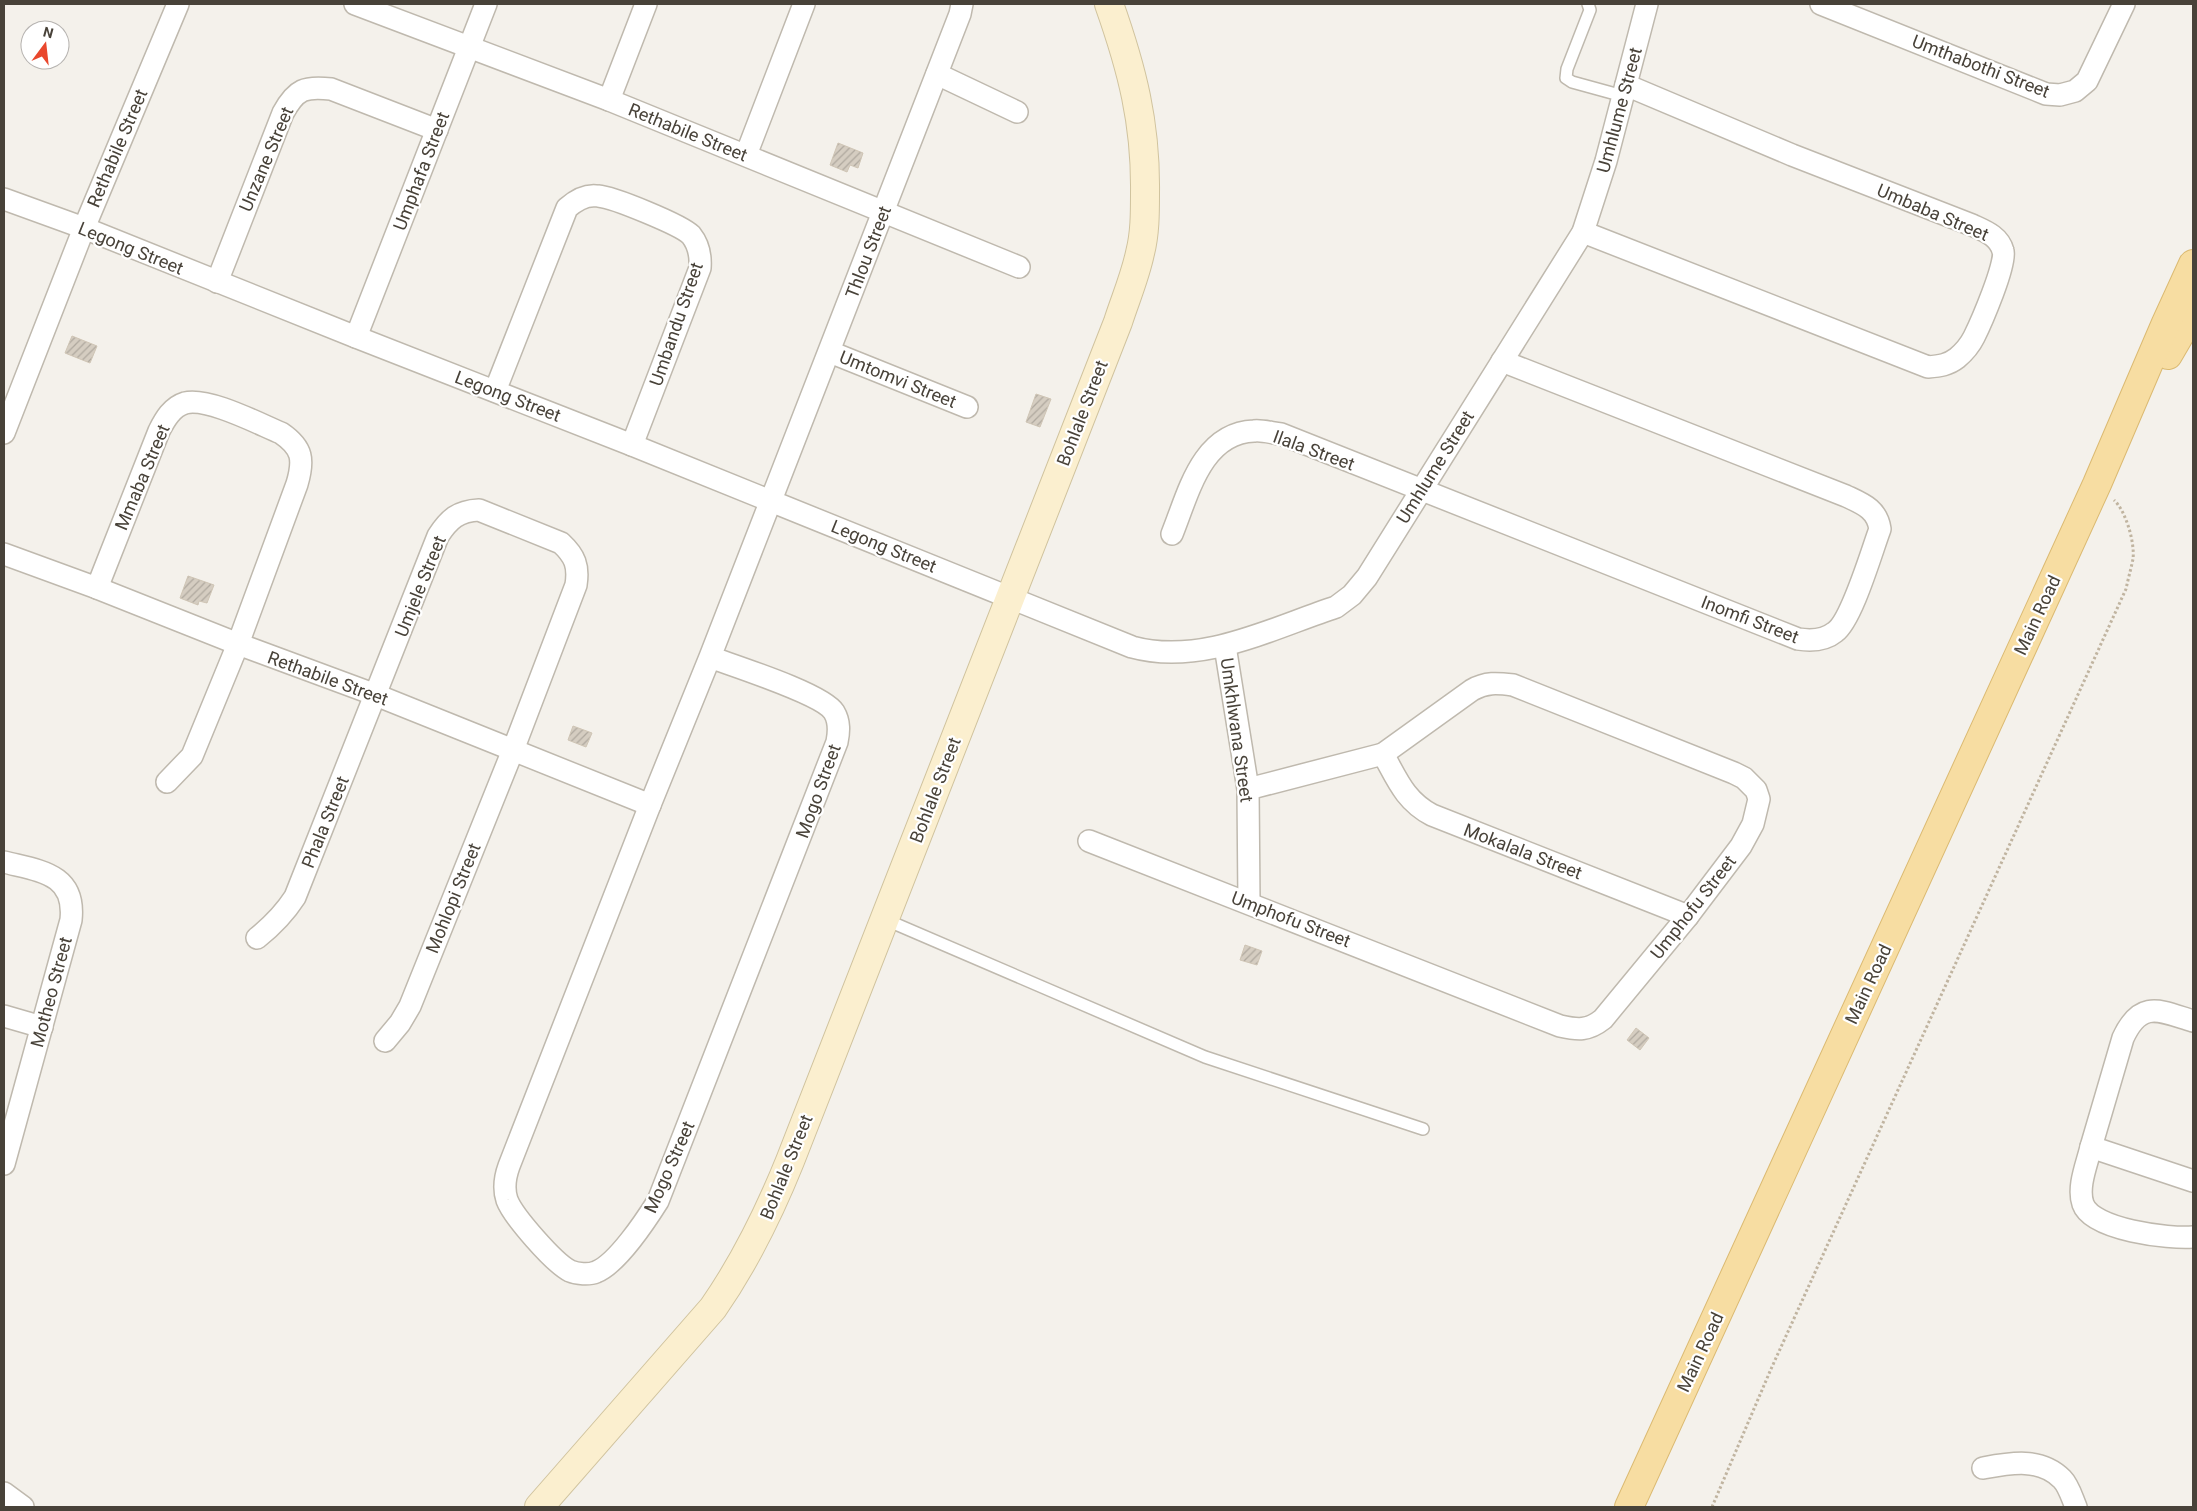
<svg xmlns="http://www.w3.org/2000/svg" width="2197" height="1511" font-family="Roboto,sans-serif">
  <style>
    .building { fill: url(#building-hatch); stroke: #cfc5b5 }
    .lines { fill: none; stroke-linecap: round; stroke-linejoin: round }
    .lane-casing { stroke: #bfb9ae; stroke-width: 14 }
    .street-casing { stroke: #bfb9ae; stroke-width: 24 }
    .secondary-casing { stroke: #d0c39e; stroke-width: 30 }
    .primary-casing { stroke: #dbba72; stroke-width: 30 }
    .path { stroke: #c0b4a0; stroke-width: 3; stroke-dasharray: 2.5 2.5; stroke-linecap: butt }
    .lane { stroke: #fff; stroke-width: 11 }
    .street { stroke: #fff; stroke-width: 21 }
    .secondary { stroke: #fbefcf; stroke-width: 28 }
    .primary { stroke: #f7dda2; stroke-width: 28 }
    .labels { text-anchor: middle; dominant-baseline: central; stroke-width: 4.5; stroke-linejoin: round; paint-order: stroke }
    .street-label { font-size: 18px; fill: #484239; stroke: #fff }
  </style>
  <defs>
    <pattern id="building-hatch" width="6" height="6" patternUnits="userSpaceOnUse" patternTransform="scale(1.25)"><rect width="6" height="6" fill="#d5cdc1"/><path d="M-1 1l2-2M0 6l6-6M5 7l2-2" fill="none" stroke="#afa89e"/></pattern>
  </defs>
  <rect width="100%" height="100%" fill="#f4f1eb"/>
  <g class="building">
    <polygon points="838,143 863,153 858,168 850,165 847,172 830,165"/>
    <polygon points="72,336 97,346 90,363 65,353"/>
    <polygon points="1036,394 1051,399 1040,427 1026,422"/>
    <polygon points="188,576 214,585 207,603 199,601 198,605 180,598"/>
    <polygon points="573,726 592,733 586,747 568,740"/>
    <polygon points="1245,945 1262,951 1257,965 1240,960"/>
    <polygon points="1636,1028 1649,1038 1640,1050 1627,1040"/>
  </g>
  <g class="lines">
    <defs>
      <g id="lane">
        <polyline points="1588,4 1590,10 1567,69 1566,78 1572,82 1623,96"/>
        <polyline points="884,919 1205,1057 1423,1129"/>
      </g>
      <g id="street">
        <polyline points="355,4 609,100 1019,267"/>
        <polyline points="1821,4 2046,94 2060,95 2075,91 2087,81 2124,4"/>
        <polyline points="937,74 1017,112"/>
        <polyline points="609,100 646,4"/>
        <polyline points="746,155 804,4"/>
        <path d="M4,199L84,228L356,337L632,445L1132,647C1201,666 1272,628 1336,607L1352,595L1367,577L1583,232L1606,161L1647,4"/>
        <path d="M1583,232L1928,367C1940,366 1948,365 1957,358C1963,353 1970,345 1974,337C1981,323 2007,263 2003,251C1999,236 1985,231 1972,225L1792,155L1626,85"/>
        <path d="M217,282L283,113C296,89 305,86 331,89L437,130"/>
        <polyline points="356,337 486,4"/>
        <polyline points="830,352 967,407"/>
        <path d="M495,391L567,208C576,200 586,194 598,196C613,197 681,225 691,235C699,245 701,255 700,268L632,445"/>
        <polyline points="4,433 84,228 178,4"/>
        <path d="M1172,534C1188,495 1201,433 1254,431C1262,430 1272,433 1281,434L1798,639C1811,641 1824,641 1835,632C1852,620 1872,550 1880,529C1877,509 1863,504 1846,496L1502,361"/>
        <polyline points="4,554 97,588 238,644 376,695 650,805"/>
        <path d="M97,588L159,431C165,419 172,407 185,403C208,397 259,424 281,433C303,448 304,460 297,484L238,644L192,756L167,782"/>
        <polyline points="1225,646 1248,789 1249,903"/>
        <path d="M710,657C734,666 823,694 834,712C840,722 839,732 837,742L658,1201C646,1220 617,1264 596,1272C589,1275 577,1274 570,1271C554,1263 513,1216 507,1200C503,1188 505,1177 509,1166L650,805L710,657L960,14L962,4"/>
        <path d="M1383,754C1397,779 1405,801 1432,815L1688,916"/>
        <path d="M1089,841L1560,1026C1578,1030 1588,1031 1603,1019L1688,916L1741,846L1753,824L1759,799L1756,790L1744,778L1734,773L1513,685C1497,683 1486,682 1472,690L1383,754L1248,789"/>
        <path d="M4,862C39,871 76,873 71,920L4,1164"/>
        <path d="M257,938C272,926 284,914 295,897L438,536C449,519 458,511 479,510L561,543C575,556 579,566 576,585L513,750L410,1006L400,1023L385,1041"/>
        <polyline points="4,1016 42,1027"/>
        <path d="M2193,1021C2160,1011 2141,999 2123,1038L2091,1147L2193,1181"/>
        <path d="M2091,1147C2087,1164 2077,1187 2083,1204C2092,1230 2169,1239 2193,1237"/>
        <path d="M1983,1468C2010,1463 2040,1457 2062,1479C2069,1486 2072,1498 2076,1507"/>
        <polyline points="4,1493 23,1507"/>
      </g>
      <path id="secondary" d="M539,1507L713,1308C745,1262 769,1213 790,1161L1118,322C1125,300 1135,277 1140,253C1145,234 1145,213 1145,193C1146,123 1132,69 1109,4"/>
      <g id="primary">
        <polyline points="2168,355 2193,312"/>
        <polyline points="1629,1507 2097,484 2166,323 2193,264"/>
      </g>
    </defs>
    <use href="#lane" class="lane-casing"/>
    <use href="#street" class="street-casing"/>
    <use href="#secondary" class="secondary-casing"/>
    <use href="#primary" class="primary-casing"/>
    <path class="path" d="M1712,1507L1771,1369L2126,589C2128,579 2131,569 2133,559C2135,543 2126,511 2114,500"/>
    <use href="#lane" class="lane"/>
    <use href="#street" class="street"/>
    <use href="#secondary" class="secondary"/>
    <use href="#primary" class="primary"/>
  </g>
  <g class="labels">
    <g class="street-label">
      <text transform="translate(1981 66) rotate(21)">Umthabothi Street</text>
      <text transform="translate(1619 110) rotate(-75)">Umhlume Street</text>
      <text transform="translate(688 132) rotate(22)">Rethabile Street</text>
      <text transform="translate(117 148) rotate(-67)">Rethabile Street</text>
      <text transform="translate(266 159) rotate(-67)">Unzane Street</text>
      <text transform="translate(421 171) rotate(-69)">Umphafa Street</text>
      <text transform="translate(1933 212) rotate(23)">Umbaba Street</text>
      <text transform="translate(131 248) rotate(22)">Legong Street</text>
      <text transform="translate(868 252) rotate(-69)">Thlou Street</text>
      <text transform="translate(676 324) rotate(-71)">Umbandu Street</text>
      <text transform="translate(898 379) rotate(22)">Umtomvi Street</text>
      <text transform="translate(508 396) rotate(21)">Legong Street</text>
      <text transform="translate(1082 413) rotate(-69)">Bohlale Street</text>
      <text transform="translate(1314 450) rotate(20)">Ilala Street</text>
      <text transform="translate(1435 467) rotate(-58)">Umhlume Street</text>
      <text transform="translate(142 477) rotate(-67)">Mmaba Street</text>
      <text transform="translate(884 546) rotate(22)">Legong Street</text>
      <text transform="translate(420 586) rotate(-68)">Umjele Street</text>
      <text transform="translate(2037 615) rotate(-65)">Main Road</text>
      <text transform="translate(1750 619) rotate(21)">Inomfi Street</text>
      <text transform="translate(328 678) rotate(20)">Rethabile Street</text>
      <text transform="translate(1237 730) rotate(82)">Umkhlwana Street</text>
      <text transform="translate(935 790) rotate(-69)">Bohlale Street</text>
      <text transform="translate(818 791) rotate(-70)">Mogo Street</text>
      <text transform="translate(325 822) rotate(-68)">Phala Street</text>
      <text transform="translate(1523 851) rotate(21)">Mokalala Street</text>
      <text transform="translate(453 898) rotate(-68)">Mohlopi Street</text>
      <text transform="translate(1693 907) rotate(-52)">Umphofu Street</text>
      <text transform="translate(1291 919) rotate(21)">Umphofu Street</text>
      <text transform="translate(1868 984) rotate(-65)">Main Road</text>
      <text transform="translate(51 992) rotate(-75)">Motheo Street</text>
      <text transform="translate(669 1167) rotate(-66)">Mogo Street</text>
      <text transform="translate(786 1167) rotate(-68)">Bohlale Street</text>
      <text transform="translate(1700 1352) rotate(-65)">Main Road</text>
    </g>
  </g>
  <rect width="2197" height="1511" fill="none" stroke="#484239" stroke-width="10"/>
  <g transform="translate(45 45) rotate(15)"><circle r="24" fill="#ffffff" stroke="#b6b3b0"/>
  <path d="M0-4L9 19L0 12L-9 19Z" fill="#e9472d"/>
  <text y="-8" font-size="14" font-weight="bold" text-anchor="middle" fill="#484239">N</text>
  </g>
</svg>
